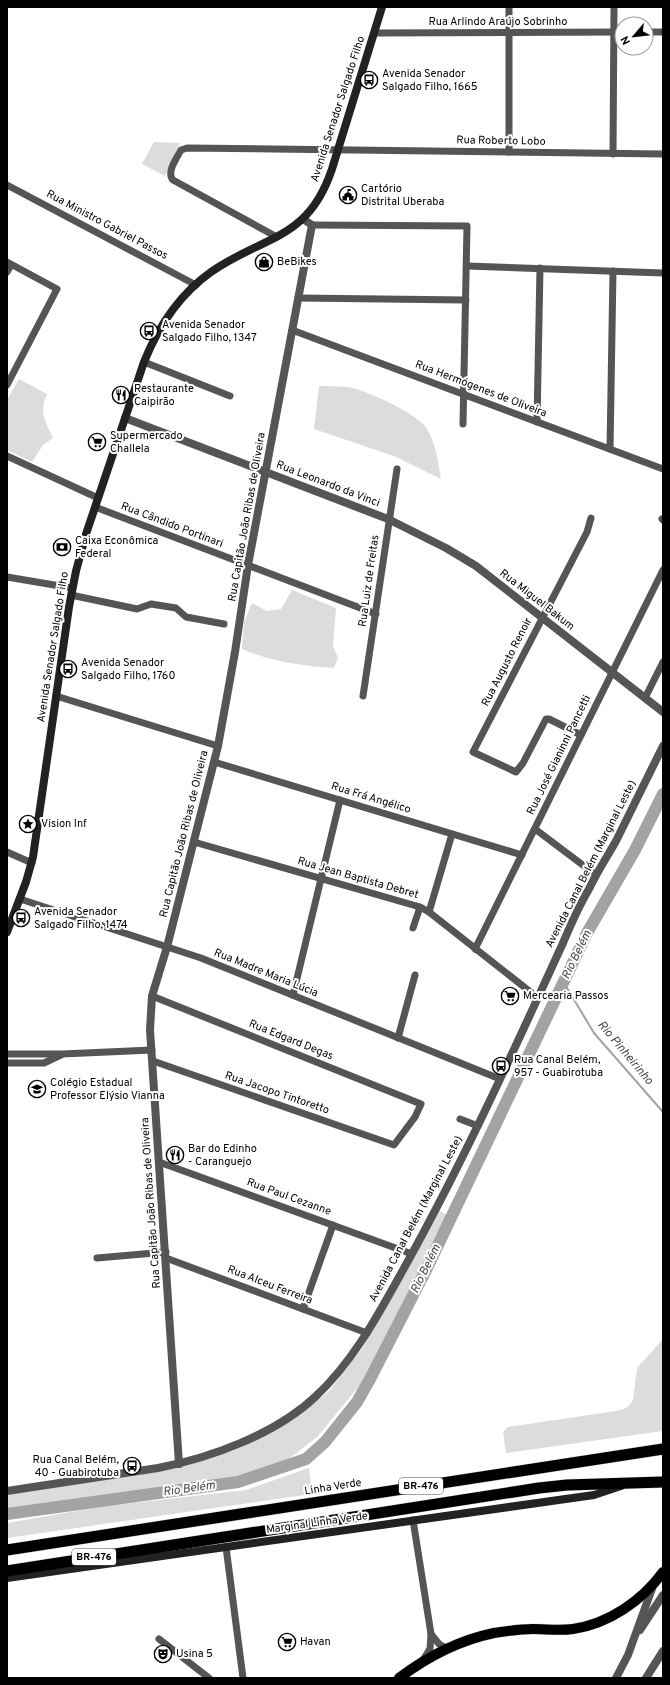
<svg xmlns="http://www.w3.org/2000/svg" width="670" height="1685" font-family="Overpass,sans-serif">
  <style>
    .green { fill: #dcdcdc }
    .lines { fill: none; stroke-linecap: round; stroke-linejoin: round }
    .stream { stroke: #a3a3a3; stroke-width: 2 }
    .river { stroke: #a3a3a3; stroke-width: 12 }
    .primary-casing { stroke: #dbdbdb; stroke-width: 11 }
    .trunk-casing { stroke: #dbdbdb; stroke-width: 12 }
    .minor { stroke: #555; stroke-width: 7 }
    .tertiary { stroke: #555; stroke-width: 8 }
    .secondary { stroke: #222; stroke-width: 8 }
    .primary { stroke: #000; stroke-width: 10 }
    .trunk { stroke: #000; stroke-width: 11 }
    .labels { text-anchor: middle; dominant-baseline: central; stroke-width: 4; stroke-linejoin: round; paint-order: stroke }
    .shield { fill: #fff; stroke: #4c4c4c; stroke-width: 1 }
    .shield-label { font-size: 10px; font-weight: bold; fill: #000 }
    .street-label { font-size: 11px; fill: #000; stroke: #fff }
    .poi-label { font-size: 11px; fill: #000; stroke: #fff; text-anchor: start }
    .water-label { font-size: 12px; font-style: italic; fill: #444; stroke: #fff }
  </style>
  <rect width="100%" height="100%" fill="#fff"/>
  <g class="green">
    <polygon points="154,142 180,143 165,176 142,164"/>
    <path d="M19,379L47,394C39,412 45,421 53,438L43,445L32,462L7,450V400Z"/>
    <path d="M319,386C330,386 342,386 353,388C369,392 420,415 427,429C436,444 438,462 441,479L394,456L314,429Z"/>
    <path d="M292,590L336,608L333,646L338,658L334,668C303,666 270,661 242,649L244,622L252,603L267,611L281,609Z"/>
    <polygon points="440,1211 447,1215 369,1374 317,1437 286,1461 238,1478 7,1512 7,1495 181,1467 219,1455 268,1434 291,1421 330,1390 363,1347"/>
    <polygon points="663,1339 663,1431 506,1453 503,1432 508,1427 616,1411 624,1409 629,1406 633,1400 637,1368"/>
    <polygon points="309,1468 312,1494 7,1538 7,1523 99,1507 246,1490"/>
  </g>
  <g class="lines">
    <polyline class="stream" points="564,983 594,1033 663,1112"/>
    <polyline class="river" points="7,1514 238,1482 306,1459 325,1442 357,1402 370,1379 427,1268 587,933 635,850 663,794"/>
    <defs>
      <path id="primary" d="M399,1678C427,1657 460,1640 494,1633C507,1631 520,1629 533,1629C546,1629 560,1631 573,1629C608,1624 642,1601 663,1572"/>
      <g id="trunk">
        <polyline points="7,1550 663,1449"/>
        <polyline points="7,1571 539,1488 567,1485 663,1482"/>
      </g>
    </defs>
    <use href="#primary" class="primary-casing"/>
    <use href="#trunk" class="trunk-casing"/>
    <g class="minor">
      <polyline points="646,32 663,32"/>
      <polyline points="374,33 622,32"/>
      <polyline points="509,152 509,7"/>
      <polyline points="613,154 614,7"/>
      <polyline points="7,185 196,285"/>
      <polyline points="312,225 467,226 463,424"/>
      <path d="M277,237L173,180C166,172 177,158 181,150L187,148L663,154"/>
      <polyline points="7,262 57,289 7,385"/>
      <polyline points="467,266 663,273"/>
      <polyline points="7,272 11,265"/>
      <polyline points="298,298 466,300"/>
      <polyline points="292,330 663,469"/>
      <polyline points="144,362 230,396"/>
      <polyline points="537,422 540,268"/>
      <polyline points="610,449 613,271"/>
      <polyline points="7,456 98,498"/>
      <polyline points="95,507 376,614"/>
      <polyline points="662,519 663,520"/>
      <polyline points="7,577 72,588"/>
      <polyline points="71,595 137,609 151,604 176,608 186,617 224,624"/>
      <polyline points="56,696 218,746"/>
      <polyline points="363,696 397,469"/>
      <polyline points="645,698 663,662"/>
      <polyline points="581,735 549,719 546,719 523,763 516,772 473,752 587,532 591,518"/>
      <polyline points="214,762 522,855"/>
      <polyline points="535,829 596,875"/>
      <polyline points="194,842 420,907 429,912 538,998"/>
      <polyline points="7,852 32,863"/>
      <polyline points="20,899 201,958 500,1079"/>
      <polyline points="429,912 452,834"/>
      <polyline points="413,928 420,907"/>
      <polyline points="475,949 663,570"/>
      <polyline points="293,995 340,800"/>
      <polyline points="152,996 421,1104 415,1117 394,1145 153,1061"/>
      <polyline points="398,1038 415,975"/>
      <polyline points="7,1054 62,1054 152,1050"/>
      <polyline points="7,1063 44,1063 61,1055"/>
      <polyline points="460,1119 478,1126"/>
      <polyline points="159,1162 412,1254"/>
      <polyline points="97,1258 166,1252"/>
      <polyline points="166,1258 367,1333"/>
      <polyline points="303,1309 333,1225"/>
      <polyline points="413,1520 431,1634 430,1649 423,1660"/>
      <polyline points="226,1547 243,1678"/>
      <polyline points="431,1634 439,1644 448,1649"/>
      <polyline points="159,1639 209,1678"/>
    </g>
    <g class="tertiary">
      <polyline points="125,418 388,519 446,548 476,566 663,712"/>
      <polyline points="179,1464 150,1030 152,996 167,947 218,746 235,652 248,565 312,225 303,219"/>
      <path d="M7,1491L158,1468C210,1458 276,1434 315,1397C356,1359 381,1309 408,1261C465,1158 514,1050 563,943C571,924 579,906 589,889C597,872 607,857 616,841C632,809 647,778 663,746"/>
      <polyline points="640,1630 663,1595"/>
      <polyline points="616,1678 628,1655 653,1586"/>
      <polyline points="646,1678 663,1651"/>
    </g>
    <g class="secondary">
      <path d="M7,932L26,882L33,857L69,607L76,571L86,534L144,362C158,327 180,294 211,272C264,235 308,241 332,169L382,7"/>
      <polyline points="7,1578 594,1495 621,1486"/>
    </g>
    <use href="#primary" class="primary"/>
    <use href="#trunk" class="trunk"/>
  </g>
  <defs>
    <symbol id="bus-ring" viewBox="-11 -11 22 22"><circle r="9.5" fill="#fff" stroke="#000" stroke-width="1.5"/><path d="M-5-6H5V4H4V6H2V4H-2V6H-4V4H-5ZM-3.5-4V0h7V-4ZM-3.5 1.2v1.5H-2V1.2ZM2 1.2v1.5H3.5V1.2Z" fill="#000"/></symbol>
    <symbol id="civic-ring" viewBox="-11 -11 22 22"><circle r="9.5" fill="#fff" stroke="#000" stroke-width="1.5"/><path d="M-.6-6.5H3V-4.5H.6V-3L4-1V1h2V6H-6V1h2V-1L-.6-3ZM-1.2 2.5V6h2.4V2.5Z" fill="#000"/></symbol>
    <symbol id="shop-ring" viewBox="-11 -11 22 22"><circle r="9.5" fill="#fff" stroke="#000" stroke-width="1.5"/><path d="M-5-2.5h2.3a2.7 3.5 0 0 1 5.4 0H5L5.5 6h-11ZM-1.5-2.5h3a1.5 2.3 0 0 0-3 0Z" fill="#000"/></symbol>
    <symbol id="restaurant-ring" viewBox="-11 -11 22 22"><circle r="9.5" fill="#fff" stroke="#000" stroke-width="1.5"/><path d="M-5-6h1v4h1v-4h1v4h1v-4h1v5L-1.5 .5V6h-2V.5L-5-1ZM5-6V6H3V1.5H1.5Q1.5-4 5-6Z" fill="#000"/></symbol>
    <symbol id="supermarket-ring" viewBox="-11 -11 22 22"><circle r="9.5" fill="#fff" stroke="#000" stroke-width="1.5"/><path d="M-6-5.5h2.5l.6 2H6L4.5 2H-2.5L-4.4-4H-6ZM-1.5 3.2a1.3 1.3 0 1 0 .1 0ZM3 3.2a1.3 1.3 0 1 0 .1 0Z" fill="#000"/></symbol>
    <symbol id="bank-ring" viewBox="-11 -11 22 22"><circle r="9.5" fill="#fff" stroke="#000" stroke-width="1.5"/><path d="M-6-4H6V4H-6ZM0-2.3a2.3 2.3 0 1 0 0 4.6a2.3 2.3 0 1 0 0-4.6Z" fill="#000"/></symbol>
    <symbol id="sight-ring" viewBox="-11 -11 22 22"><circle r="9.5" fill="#fff" stroke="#000" stroke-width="1.5"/><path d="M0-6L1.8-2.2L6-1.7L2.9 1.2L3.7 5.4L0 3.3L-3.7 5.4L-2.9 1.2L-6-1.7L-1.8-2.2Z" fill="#000"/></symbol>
    <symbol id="school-ring" viewBox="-11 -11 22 22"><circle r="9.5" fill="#fff" stroke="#000" stroke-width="1.5"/><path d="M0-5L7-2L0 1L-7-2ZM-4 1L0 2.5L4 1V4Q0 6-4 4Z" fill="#000"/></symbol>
    <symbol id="theatre-ring" viewBox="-11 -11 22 22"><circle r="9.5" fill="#fff" stroke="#000" stroke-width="1.5"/><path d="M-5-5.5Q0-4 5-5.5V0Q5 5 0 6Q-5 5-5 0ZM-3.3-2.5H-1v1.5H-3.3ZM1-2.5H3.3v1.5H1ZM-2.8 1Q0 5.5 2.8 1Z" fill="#000"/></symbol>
  </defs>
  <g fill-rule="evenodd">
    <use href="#bus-ring" x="359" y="70" width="20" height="20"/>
    <use href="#civic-ring" x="338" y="185" width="20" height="20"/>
    <use href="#shop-ring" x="254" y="252" width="20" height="20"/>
    <use href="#bus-ring" x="139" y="321" width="20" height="20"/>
    <use href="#restaurant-ring" x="111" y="385" width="20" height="20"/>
    <use href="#supermarket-ring" x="87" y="432" width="20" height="20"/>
    <use href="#bank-ring" x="52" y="537" width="20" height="20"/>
    <use href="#bus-ring" x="58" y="659" width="20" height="20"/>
    <use href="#sight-ring" x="18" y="814" width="20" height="20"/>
    <use href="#bus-ring" x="11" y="908" width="20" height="20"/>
    <use href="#supermarket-ring" x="500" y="986" width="20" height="20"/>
    <use href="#bus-ring" x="491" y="1056" width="20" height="20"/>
    <use href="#school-ring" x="27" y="1079" width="20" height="20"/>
    <use href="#restaurant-ring" x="165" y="1145" width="20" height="20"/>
    <use href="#bus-ring" x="122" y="1456" width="20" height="20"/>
    <use href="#supermarket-ring" x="277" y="1632" width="20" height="20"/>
    <use href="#theatre-ring" x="153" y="1644" width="20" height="20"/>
  </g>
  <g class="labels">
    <g class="shield">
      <rect x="399" y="1478" width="44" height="16" rx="3"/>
      <rect x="72" y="1549" width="44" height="16" rx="3"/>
    </g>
    <g class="shield-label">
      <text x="421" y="1486">BR-476</text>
      <text x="94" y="1557">BR-476</text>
    </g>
    <g class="street-label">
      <text x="498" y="22">Rua Arlindo Araújo Sobrinho</text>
      <text transform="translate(338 109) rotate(-72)">Avenida Senador Salgado Filho</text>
      <text transform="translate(501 141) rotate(1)">Rua Roberto Lobo</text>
      <text transform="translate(107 225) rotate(28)">Rua Ministro Gabriel Passos</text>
      <text transform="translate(481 389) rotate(21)">Rua Hermógenes de Oliveira</text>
      <text transform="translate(328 484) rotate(21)">Rua Leonardo da Vinci</text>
      <text transform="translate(247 517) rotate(-80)">Rua Capitão João Ribas de Oliveira</text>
      <text transform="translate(172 525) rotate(21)">Rua Cândido Portinari</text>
      <text transform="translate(369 581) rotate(-82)">Rua Luiz de Freitas</text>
      <text transform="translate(537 600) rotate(38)">Rua Miguel Bakum</text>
      <text transform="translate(53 647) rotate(-81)">Avenida Senador Salgado Filho</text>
      <text transform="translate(507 662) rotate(-63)">Rua Augusto Renoir</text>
      <text transform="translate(559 755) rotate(-64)">Rua José Gianinni Pancetti</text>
      <text transform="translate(371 798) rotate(17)">Rua Frá Angélico</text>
      <text transform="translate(184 834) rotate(-76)">Rua Capitão João Ribas de Oliveira</text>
      <text transform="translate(591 864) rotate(-63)">Avenida Canal Belém (Marginal Leste)</text>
      <text transform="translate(358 878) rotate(16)">Rua Jean Baptista Debret</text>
      <text transform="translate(266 973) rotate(22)">Rua Madre Maria Lúcia</text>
      <text transform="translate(291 1040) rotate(22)">Rua Edgard Degas</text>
      <text transform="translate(277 1093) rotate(19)">Rua Jacopo Tintoretto</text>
      <text transform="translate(289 1197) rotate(20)">Rua Paul Cezanne</text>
      <text transform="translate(151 1203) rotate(-94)">Rua Capitão João Ribas de Oliveira</text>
      <text transform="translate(416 1219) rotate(-62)">Avenida Canal Belém (Marginal Leste)</text>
      <text transform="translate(270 1285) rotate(21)">Rua Alceu Ferreira</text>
      <text transform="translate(333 1487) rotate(-9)">Linha Verde</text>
      <text transform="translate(317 1523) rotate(-8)">Marginal Linha Verde</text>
    </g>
    <g class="poi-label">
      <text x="382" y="74">Avenida Senador<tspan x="382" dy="13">Salgado Filho, 1665</tspan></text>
      <text x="361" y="189">Cartório<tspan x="361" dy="13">Distrital Uberaba</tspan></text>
      <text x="277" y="262">BeBikes</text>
      <text x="162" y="325">Avenida Senador<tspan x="162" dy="13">Salgado Filho, 1347</tspan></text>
      <text x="134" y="389">Restaurante<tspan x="134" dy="13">Caipirão</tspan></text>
      <text x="110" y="436">Supermercado<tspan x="110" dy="13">Challela</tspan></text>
      <text x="75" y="541">Caixa Econômica<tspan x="75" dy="13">Federal</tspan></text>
      <text x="81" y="663">Avenida Senador<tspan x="81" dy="13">Salgado Filho, 1760</tspan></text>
      <text x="41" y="824">Vision Inf</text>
      <text x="34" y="912">Avenida Senador<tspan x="34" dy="13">Salgado Filho, 1474</tspan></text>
      <text x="523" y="996">Mercearia Passos</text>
      <text x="514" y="1060">Rua Canal Belém,<tspan x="514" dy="13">957 - Guabirotuba</tspan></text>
      <text x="50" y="1083">Colégio Estadual<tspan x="50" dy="13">Professor Elýsio Vianna</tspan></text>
      <text x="188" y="1149">Bar do Edinho<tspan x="188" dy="13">- Caranguejo</tspan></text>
      <text x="119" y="1460" text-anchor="end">Rua Canal Belém,<tspan x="119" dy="13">40 - Guabirotuba</tspan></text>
      <text x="300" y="1642">Havan</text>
      <text x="176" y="1654">Usina 5</text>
    </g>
    <g class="water-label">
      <text transform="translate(577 955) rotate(-64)">Rio Belém</text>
      <text transform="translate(625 1053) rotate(50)">Rio Pinheirinho</text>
      <text transform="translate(426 1269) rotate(-64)">Rio Belém</text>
      <text transform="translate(189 1489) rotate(-8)">Rio Belém</text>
    </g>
  </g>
  <rect width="670" height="1685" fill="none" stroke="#000000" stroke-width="16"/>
  <g transform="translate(634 36) rotate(242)"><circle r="19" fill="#ffffff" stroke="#999999"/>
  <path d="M0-3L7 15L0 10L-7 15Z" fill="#000000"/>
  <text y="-6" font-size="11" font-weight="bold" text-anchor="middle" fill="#000000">N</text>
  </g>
</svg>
